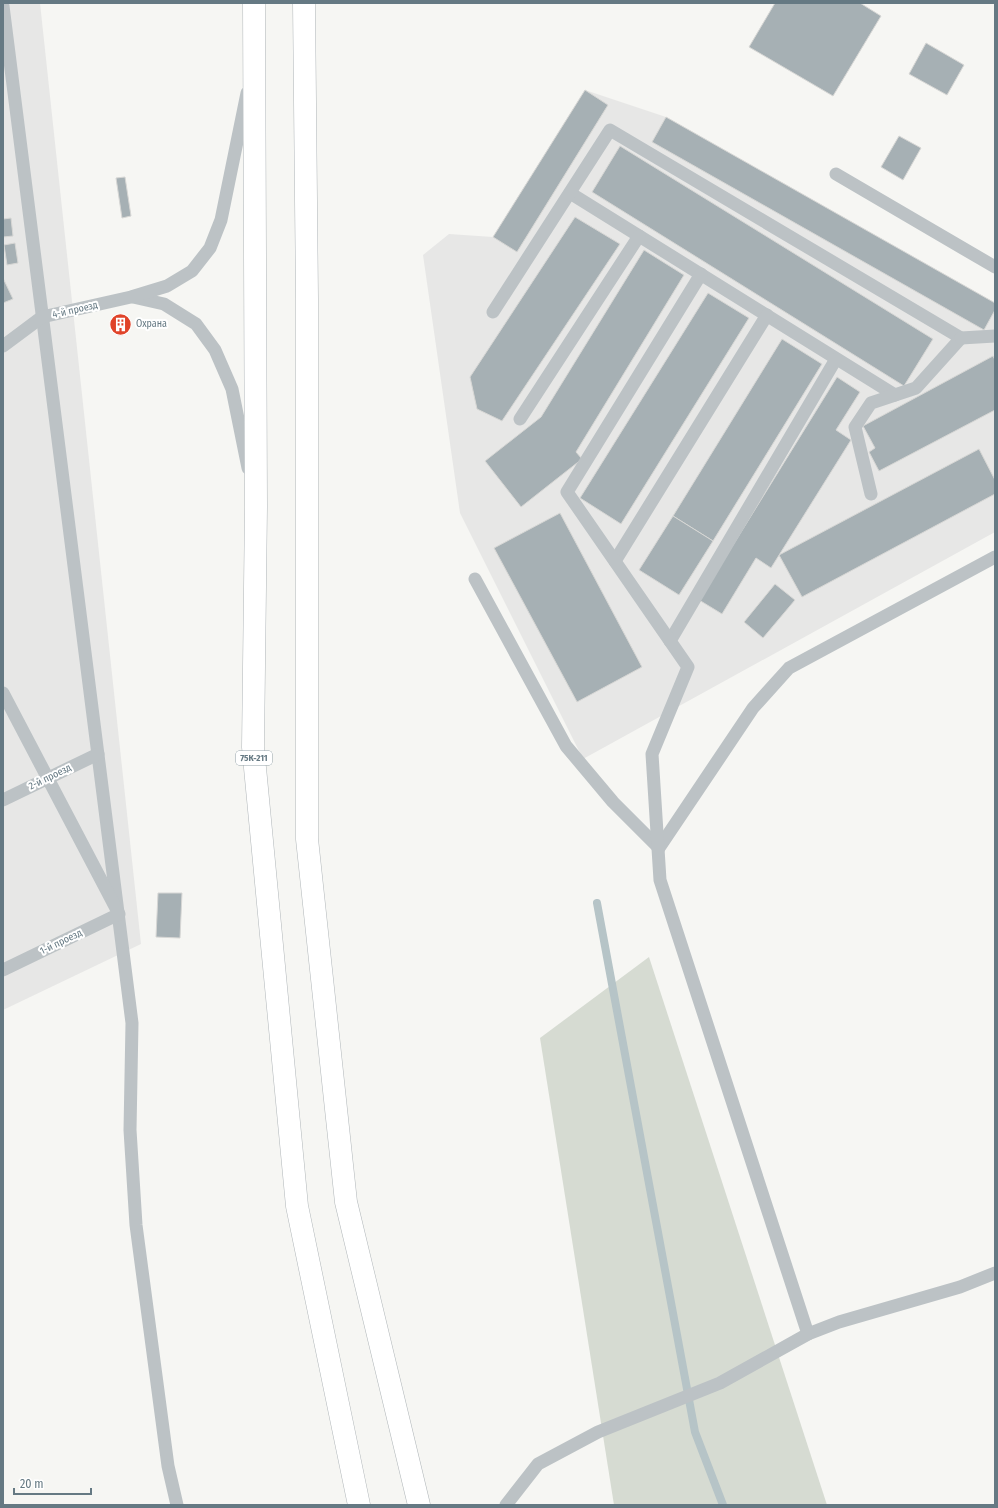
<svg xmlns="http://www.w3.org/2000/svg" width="998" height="1508" font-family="'Fira Sans Condensed',sans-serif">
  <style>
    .built { fill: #e7e7e6 }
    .green { fill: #d6dbd2 }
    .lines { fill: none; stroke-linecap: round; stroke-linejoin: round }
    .stream { stroke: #b6c4c7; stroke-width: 8 }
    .building { fill: #a6b0b4; stroke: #d7d7d5 }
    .primary-casing { stroke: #b0b6b9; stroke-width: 23 }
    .lane { stroke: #bcc2c5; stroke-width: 13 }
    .primary { stroke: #fff; stroke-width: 22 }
    .labels { text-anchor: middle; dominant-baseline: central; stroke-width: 4; stroke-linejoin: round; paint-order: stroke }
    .shield { fill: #fff; stroke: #93a1a8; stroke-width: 1 }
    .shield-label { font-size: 9px; font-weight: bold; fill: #657983 }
    .street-label { font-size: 10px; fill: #657983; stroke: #fff }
    .poi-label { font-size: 10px; fill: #657983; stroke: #fff; text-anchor: start }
  </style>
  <rect width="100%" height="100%" fill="#f6f6f3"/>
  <g class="built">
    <polygon points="3,3 40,3 141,944 3,1010"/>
    <polygon points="585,90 666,117 995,303 995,532 583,759 460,513 423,255 449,234 493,237"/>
  </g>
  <polygon class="green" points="649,957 827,1505 614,1505 540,1038"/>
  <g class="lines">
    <polyline class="stream" points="597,903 695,1432 723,1505"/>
  </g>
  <g class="building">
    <polygon points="775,3 860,3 881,16 833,96 749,47"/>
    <polygon points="926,43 964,65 947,95 909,74"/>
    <polygon points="585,90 608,105 517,252 493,237"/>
    <polygon points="666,117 995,303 995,310 984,330 652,142"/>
    <polygon points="899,136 921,148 903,180 881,167"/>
    <polygon points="620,146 933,339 904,386 592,192"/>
    <polygon points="125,177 131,216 122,218 116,178"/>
    <polygon points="575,217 620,244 502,421 477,409 470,377"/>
    <polygon points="11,218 13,236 3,237 3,219"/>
    <polygon points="15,243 18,263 7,265 4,245"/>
    <polygon points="644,250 684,275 576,452 582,459 521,507 485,461 541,417"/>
    <polygon points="3,278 13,299 3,303"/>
    <polygon points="708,293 749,318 621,524 580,498"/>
    <polygon points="126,319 127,329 114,330 114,320"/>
    <polygon points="782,339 822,364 713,541 673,516"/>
    <polygon points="993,356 995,360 995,410 879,471 869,452 875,448 863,426"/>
    <polygon points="837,377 860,392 836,430 851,440 771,568 756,558 722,614 699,600"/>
    <polygon points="979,449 995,480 995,494 802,597 779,555"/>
    <polygon points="560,513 642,667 577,702 494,548"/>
    <polygon points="673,516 713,541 679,595 639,570"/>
    <polygon points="775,584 795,600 763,638 744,622"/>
    <polygon points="158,893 182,893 180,938 156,937"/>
  </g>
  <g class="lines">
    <defs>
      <g id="primary">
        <polyline points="254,3 256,507 253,747 297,1206 359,1505"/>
        <polyline points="304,3 307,298 307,839 346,1202 419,1505"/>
      </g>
    </defs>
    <use href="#primary" class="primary-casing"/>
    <g class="lane">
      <polyline points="3,6 132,1023 130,1130 136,1225 168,1466 177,1505"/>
      <polyline points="836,174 995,267"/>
      <polyline points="570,193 895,395"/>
      <polyline points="133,297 164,304 196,324 215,350 232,389 248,468"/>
      <polyline points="493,312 610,130 961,338 916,388 871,403 855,427 871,494"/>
      <polyline points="961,338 995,336"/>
      <polyline points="3,346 42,317 131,297 167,286 192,271 210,248 221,220 247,93"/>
      <polyline points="520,419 639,236"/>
      <polyline points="615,561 767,315"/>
      <polyline points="475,579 566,746 613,802 659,848 753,708 789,668 995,557"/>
      <polyline points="670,641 836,359"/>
      <polyline points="3,693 119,914 3,970"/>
      <polyline points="3,800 98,754"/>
      <polyline points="808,1334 839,1322 960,1287 995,1273"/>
      <polyline points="506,1505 538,1464 598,1432 720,1383 808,1334 660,880 652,754 688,667 567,492 701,274"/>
    </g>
    <use href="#primary" class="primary"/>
  </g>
  <defs>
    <symbol id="building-disc" viewBox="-11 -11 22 22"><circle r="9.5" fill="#e04329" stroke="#fff"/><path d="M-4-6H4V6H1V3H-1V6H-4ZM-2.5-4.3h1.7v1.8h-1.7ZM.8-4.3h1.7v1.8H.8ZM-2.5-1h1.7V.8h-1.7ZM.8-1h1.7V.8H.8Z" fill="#fff"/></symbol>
  </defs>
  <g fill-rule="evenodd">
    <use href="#building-disc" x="108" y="312" width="25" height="25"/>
  </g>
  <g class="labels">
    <rect class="shield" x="236" y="751" width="36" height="14" rx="3"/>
    <g class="shield-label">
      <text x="254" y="758">75К-211</text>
    </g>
    <g class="street-label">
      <text transform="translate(75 310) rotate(-13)">4-й проезд</text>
      <text transform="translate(50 777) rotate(-26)">2-й проезд</text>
      <text transform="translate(61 942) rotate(-26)">1-й проезд</text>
    </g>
    <g class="poi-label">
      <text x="136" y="324">Охрана</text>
    </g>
  </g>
  <rect width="998" height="1508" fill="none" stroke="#657983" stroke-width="8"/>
  <path d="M14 1488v6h77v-6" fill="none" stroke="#657983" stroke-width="2"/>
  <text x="20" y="1488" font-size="12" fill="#657983" stroke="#ffffff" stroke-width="3" paint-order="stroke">20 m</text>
</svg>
